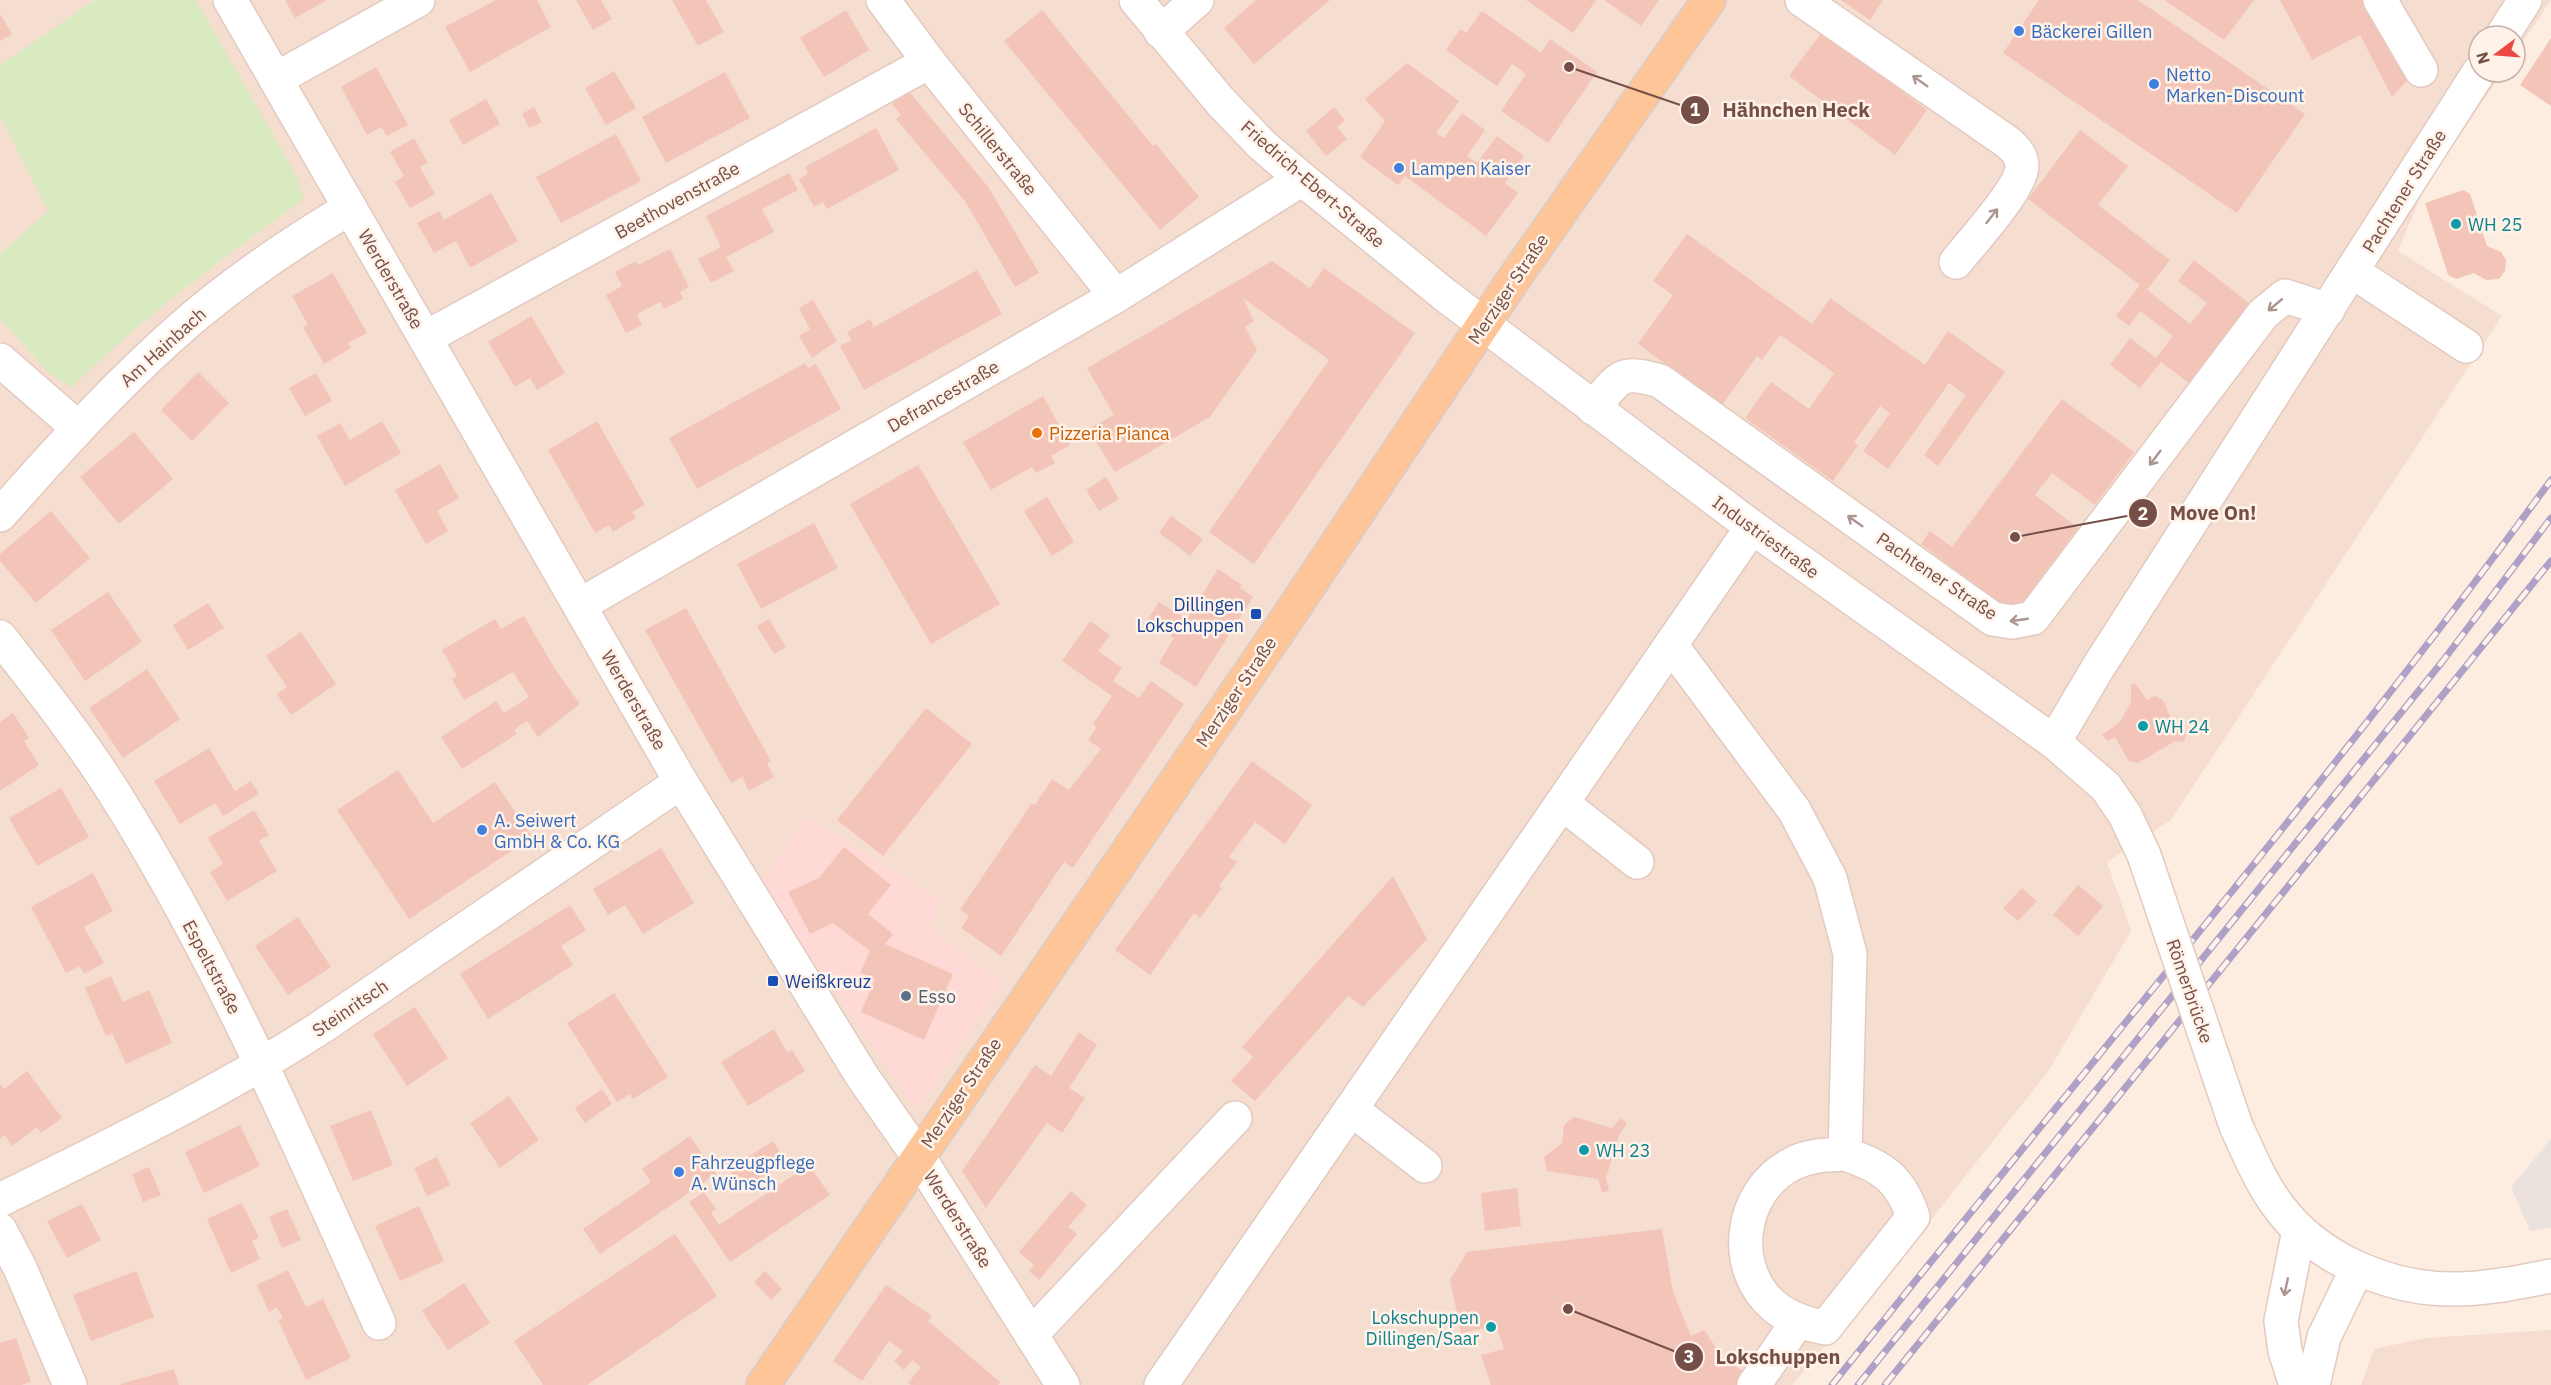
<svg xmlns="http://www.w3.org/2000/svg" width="2551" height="1385" font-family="'IBM Plex Sans',sans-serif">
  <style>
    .residential { fill: #f5ddd0 }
    .commercial { fill: #fed9d5 }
    .industrial { fill: #ebe1dd }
    .green { fill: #d9eac0 }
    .building { fill: #f3c5b8 }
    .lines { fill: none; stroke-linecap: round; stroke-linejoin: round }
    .minor-casing { stroke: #e3cac0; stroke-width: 36 }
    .major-casing { stroke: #d8cecb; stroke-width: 36 }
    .minor { stroke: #fff; stroke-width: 33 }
    .major { stroke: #fdc598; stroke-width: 33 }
    .rail-casing { stroke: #aea0c6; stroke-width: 7 }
    .rail { stroke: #fff2e8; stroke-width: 4.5; stroke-dasharray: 14; stroke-linecap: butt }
    .minor-bridge-casing { stroke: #e3cac0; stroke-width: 36; stroke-linecap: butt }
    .minor-bridge { stroke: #fff; stroke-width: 33 }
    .oneway { stroke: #ac9591 }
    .shop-dot { fill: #3f7fe0; stroke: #fff2e8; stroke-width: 2 }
    .culture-dot { fill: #0f9aa8; stroke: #fff2e8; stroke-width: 2 }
    .food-dot { fill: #e8710a; stroke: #fff2e8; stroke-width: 2 }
    .transit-dot { fill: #1a4fb4; stroke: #fff2e8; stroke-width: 2 }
    .service-dot { fill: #5c6f8a; stroke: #fff2e8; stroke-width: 2 }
    .labels { text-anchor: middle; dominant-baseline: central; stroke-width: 5; stroke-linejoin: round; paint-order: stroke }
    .shop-label { font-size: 18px; fill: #366cbe; stroke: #fff2e8; text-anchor: start }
    .street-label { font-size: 18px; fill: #754f47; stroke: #fff2e8 }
    .culture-label { font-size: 18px; fill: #0d838f; stroke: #fff2e8; text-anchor: start }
    .food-label { font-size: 18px; fill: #c56008; stroke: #fff2e8; text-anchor: start }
    .transit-label { font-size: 18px; fill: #164399; stroke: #fff2e8; text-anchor: end }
    .service-label { font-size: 18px; fill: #4e5e75; stroke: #fff2e8; text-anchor: start }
    .leader { fill: none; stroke: #754f47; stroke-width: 2 }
    .callout-dot { fill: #754f47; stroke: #fff2e8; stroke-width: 2 }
    .mark-label { font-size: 18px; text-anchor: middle; font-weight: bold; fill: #fff }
    .callout-label { font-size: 20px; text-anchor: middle; font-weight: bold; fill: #754f47; stroke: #fff2e8; stroke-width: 5; stroke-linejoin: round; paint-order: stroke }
  </style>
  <rect width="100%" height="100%" fill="#fdede1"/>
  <g class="residential">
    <polygon points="0,0 2551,0 2515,54 2515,36 2479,36 2479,72 2503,72 2425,186 2398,251 2502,316 2171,820 2107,862 2131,931 2049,1070 1904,1254 1792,1385 0,1385"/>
    <polygon points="2551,1330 2551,1385 2361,1385 2374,1349 2426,1338"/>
  </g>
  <polygon class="commercial" points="809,818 941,900 929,927 1001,982 917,1110 759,883"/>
  <polygon class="industrial" points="2551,1139 2551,1228 2530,1231 2511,1187"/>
  <path class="green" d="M95,0H196L295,173L304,199C223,258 143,317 71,388L48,372L0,319V254L48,211L0,116V65Z"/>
  <g class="building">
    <polygon points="285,0 327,0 295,18"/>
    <polygon points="496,0 537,0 551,27 470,72 445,27"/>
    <polygon points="576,0 601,0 612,19 593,30"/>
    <polygon points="672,0 706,0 724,32 698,46"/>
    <polygon points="1256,0 1330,0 1254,64 1224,28"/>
    <polygon points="1526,0 1596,0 1573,33"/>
    <polygon points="1604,0 1659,0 1641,26"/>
    <polygon points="1841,0 1883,0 1870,20"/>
    <polygon points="2039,0 2138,0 2305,114 2237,213 2003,53"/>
    <polygon points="2164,0 2254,0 2224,40"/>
    <polygon points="2280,0 2371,0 2411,76 2392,97 2360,35 2312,60"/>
    <polygon points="846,10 869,50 824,77 800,38"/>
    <polygon points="1042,10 1153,146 1156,144 1199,197 1160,230 1004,41"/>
    <polygon points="1482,11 1541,53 1550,39 1597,72 1548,143 1501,111 1526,74 1512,64 1497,86 1446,50 1460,29 1466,33"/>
    <polygon points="0,14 12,34 0,41"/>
    <polygon points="1822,32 1927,110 1895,155 1789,76"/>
    <polygon points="2551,38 2551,106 2520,85"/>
    <polygon points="1407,63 1459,101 1436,133 1444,138 1462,113 1485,130 1467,156 1477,163 1497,136 1524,156 1505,183 1518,193 1486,236 1405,176 1398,185 1360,157 1385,121 1365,99"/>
    <polygon points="376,67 408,125 387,136 381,127 367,135 341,87"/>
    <polygon points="614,71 636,108 606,125 585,88"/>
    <polygon points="725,72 750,118 666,163 642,117"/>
    <polygon points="908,90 989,188 1039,273 1015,287 965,201 896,119 901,115 892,104"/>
    <polygon points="486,99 500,124 463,145 449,120"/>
    <polygon points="534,107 542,122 529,128 522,114"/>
    <polygon points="1334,107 1345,120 1337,127 1347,139 1326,156 1306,131"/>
    <polygon points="876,128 899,170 827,209 823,202 814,207 799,179 808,174 805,167"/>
    <polygon points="2080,130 2128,166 2098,205 2170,260 2147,290 2190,324 2207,303 2178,281 2194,260 2250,304 2189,383 2161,362 2140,388 2110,365 2130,338 2156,358 2173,336 2140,311 2129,326 2116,316 2140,285 2028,199"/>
    <polygon points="616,134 641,181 561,223 536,177"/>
    <polygon points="414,138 428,163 420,167 435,194 410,208 395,182 404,176 390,152"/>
    <polygon points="789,173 798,190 762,209 774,232 726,257 734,271 711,283 698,259 721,247 706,216"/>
    <polygon points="2463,190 2470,194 2487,246 2501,252 2506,260 2505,271 2499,279 2486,280 2474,273 2456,279 2448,275 2425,203"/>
    <polygon points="491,193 518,241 470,268 456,241 434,253 417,223 439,211 444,220"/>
    <polygon points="1687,234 1812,324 1830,298 1925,365 1948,331 2005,372 1938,466 1924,455 1966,395 1949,383 1888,469 1863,451 1890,413 1880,406 1854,442 1858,445 1833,481 1745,418 1771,382 1809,409 1834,373 1780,335 1762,360 1757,356 1722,405 1638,344 1673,295 1653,281"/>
    <polygon points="670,249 689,287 680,292 683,299 664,309 660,302 637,314 642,325 626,333 606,295 622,286 615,272 636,261 638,265"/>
    <polygon points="1272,261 1310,288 1324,268 1415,333 1254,564 1209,532 1329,360 1243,298 1254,321 1245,327 1257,350 1210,417 1115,472 1088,429 1114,415 1087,368"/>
    <polygon points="977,270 1002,314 864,390 840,346 851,340 847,332 870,319 874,327"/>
    <polygon points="333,273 367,333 348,343 351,348 324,364 303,327 308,325 292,296"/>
    <polygon points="813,300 837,341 812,358 799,336 810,329 799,308"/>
    <polygon points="531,316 565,373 537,390 530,378 515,387 488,342"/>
    <polygon points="805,363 808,368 816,364 841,409 697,489 669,438"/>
    <polygon points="198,372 229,403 192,441 161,410"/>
    <polygon points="316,373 332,401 305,416 289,388"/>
    <polygon points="1043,396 1070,445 1051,456 1055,463 1036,473 1032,467 991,490 963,442"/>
    <polygon points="2062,399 2134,452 2095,505 2052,473 2035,495 2078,528 2014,614 1921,544 1930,531 1952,547"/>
    <polygon points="382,421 401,453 345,486 317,436 340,423 350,440"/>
    <polygon points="597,421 645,505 632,512 636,518 613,532 609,525 595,533 548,450"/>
    <polygon points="134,432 173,479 119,524 80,477"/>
    <polygon points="440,464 459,498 437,511 448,531 426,544 395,490"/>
    <polygon points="918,465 1000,604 931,644 850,504"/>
    <polygon points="1106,477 1119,499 1099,511 1086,490"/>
    <polygon points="1047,497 1074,542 1052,556 1024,511"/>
    <polygon points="51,511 90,558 36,603 0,561 0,554"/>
    <polygon points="1171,516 1203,539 1190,556 1159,533"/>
    <polygon points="814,523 838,568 761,609 737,564"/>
    <polygon points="1218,569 1242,585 1240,588 1253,597 1196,687 1159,663 1174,638 1147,621 1159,602 1187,619"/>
    <polygon points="108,592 142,642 85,681 51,630"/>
    <polygon points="208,603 224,628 188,650 173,625"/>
    <polygon points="686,608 771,761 767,763 774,777 749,791 742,777 731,783 645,630"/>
    <polygon points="524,616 555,669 580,704 538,737 527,721 514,730 517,734 462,769 441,737 496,701 504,713 529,697 513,672 464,700 452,679 457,676 442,650 495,619 501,629"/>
    <polygon points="769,619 786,647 774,654 757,626"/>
    <polygon points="1090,621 1110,635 1098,651 1122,668 1113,681 1139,698 1151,681 1184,704 1073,868 1064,862 1001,956 961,928 969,916 960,910 1032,803 1035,805 1052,779 1069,790 1101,749 1088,740 1097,727 1093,724 1112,696 1062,661"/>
    <polygon points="301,632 336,684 291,715 277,694 287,687 266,656"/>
    <polygon points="147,669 180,719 123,758 89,708"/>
    <polygon points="2135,683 2147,700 2155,696 2163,700 2171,719 2169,721 2172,730 2186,732 2184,742 2175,741 2138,763 2129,761 2115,737 2108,741 2102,735 2120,722 2131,702 2131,685"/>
    <polygon points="926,708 972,744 883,856 837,820"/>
    <polygon points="13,713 29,738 24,741 39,765 0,791 0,722"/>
    <polygon points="209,748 235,791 251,781 259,794 223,816 215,803 180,824 154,781"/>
    <polygon points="1252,761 1312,805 1285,844 1255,822 1229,857 1237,862 1219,886 1222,888 1200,918 1194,913 1150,975 1115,950"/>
    <polygon points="398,770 433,823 495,782 532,837 409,919 337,810"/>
    <polygon points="61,788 89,837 37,866 9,818"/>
    <polygon points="254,810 269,835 259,841 277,871 227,901 210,872 223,864 208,838"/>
    <polygon points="844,847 891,885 868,914 893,934 885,944 953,974 924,1040 861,1012 875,979 860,973 870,951 833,923 810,934 788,892 819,878"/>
    <polygon points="661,848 694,903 643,934 625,905 608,915 593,889"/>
    <polygon points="93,873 113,911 84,927 104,963 84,974 80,966 66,973 31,907"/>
    <polygon points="1393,876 1427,939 1363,1007 1348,996 1255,1101 1231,1081 1253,1057 1242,1047"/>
    <polygon points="2078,885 2103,906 2078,936 2053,915"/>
    <polygon points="2022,888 2037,901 2018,921 2003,908"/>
    <polygon points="570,905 586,930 561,946 573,965 488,1019 460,974"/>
    <polygon points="298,917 331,967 288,995 255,946"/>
    <polygon points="111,976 123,1002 149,990 172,1043 126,1064 112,1033 106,1036 85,988"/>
    <polygon points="614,993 668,1077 633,1099 630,1094 617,1102 567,1023"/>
    <polygon points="415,1007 448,1058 407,1086 373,1034"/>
    <polygon points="774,1029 787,1052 792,1050 805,1071 748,1106 721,1062"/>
    <polygon points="1079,1032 1097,1045 1069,1088 1085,1098 1062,1133 1047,1123 986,1208 962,1171 1035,1065 1051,1076"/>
    <polygon points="27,1071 62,1118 41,1133 37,1127 12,1146 5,1135 0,1139 0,1084 4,1089"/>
    <polygon points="602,1089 612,1104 585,1123 575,1108"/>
    <polygon points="509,1096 539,1140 500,1168 470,1123"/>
    <polygon points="371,1110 393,1165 353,1181 330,1126"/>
    <polygon points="1574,1117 1612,1128 1621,1118 1627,1124 1619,1135 1606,1178 1609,1191 1602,1192 1598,1179 1547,1171 1544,1157 1562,1143 1564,1125"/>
    <polygon points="240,1125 260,1166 204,1193 185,1152"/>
    <polygon points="690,1136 716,1174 600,1254 583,1229 651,1182 642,1169"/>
    <polygon points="773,1141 786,1163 742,1190 729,1169"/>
    <polygon points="437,1157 450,1185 427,1196 414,1168"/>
    <polygon points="809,1165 830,1195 730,1262 689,1202 704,1192 716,1209 711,1213 719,1225"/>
    <polygon points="149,1167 161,1195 143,1202 132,1174"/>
    <polygon points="1517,1188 1521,1226 1485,1231 1481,1193"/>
    <polygon points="1071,1191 1087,1205 1068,1227 1077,1234 1039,1280 1029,1271 1034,1265 1019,1252"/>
    <polygon points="242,1203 259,1238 252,1241 260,1259 231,1273 207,1219"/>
    <polygon points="82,1204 101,1240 67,1258 47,1221"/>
    <polygon points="419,1206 444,1261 400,1281 375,1226"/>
    <polygon points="287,1209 301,1240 282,1248 269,1217"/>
    <polygon points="1662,1229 1673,1292 1691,1336 1704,1330 1723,1358 1747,1374 1739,1385 1491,1385 1481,1355 1504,1349 1496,1326 1461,1333 1450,1280 1467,1252"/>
    <polygon points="675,1234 717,1296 587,1385 543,1385 514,1341"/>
    <polygon points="288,1270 306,1307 323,1299 351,1358 306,1380 278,1320 283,1318 277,1307 269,1312 257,1285"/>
    <polygon points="136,1271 154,1317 91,1341 73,1295"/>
    <polygon points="765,1271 782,1289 771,1300 754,1282"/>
    <polygon points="464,1283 490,1323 448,1350 422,1311"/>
    <polygon points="886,1285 932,1316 928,1321 1000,1382 998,1385 911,1385 908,1383 921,1367 912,1360 904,1370 894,1361 903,1351 889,1341 862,1381 833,1361"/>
    <polygon points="16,1338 31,1382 21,1385 0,1385 0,1343"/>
    <polygon points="174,1369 179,1385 121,1385 120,1384"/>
  </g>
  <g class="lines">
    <defs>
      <g id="minor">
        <polyline points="230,0 681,782 862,1076 918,1156 1063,1385"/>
        <polyline points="883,0 929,62 1116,296"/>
        <polyline points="1136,0 1220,101 1262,145 1302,179 1445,295 1752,527 2054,742 2106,787 2125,815 2144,855"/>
        <path d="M1802,0L2003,139C2012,145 2021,153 2022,165C2023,187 1971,243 1956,262"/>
        <polyline points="2380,0 2421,70"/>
        <polyline points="1161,32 1197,0"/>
        <polyline points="2502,36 2525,0"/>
        <polyline points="276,79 418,0"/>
        <polyline points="2353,272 2466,346"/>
        <polyline points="425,338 929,62"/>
        <polyline points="0,360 78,428"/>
        <path d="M1593,408C1620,377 1619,369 1660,381L1993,619L2012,622L2033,618L2263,314L2285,296L2328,310"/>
        <path d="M0,515C62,445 124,376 196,315C244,275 296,240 350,208"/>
        <polyline points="580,605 1116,296 1302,179"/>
        <path d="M0,637C39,687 79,737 113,791C219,959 298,1142 379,1323"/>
        <polyline points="1671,645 1794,810 1830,878 1850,954 1845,1154"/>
        <polyline points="2054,742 2099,666 2479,72"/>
        <polyline points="1562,803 1637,862"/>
        <polyline points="1351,1109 1425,1166"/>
        <path d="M2236,1126C2248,1152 2259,1179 2276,1203C2316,1260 2392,1291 2460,1289C2491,1288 2521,1282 2551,1276"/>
        <path d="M1845,1154C1882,1166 1901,1179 1913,1217L1825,1328C1807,1324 1790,1319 1775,1307C1729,1269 1739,1191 1792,1164C1809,1155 1826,1155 1845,1154Z"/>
        <path d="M0,1200C109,1146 218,1094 320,1028L681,782"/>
        <polyline points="0,1230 20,1268 70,1385"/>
        <polyline points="1031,1335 1235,1118"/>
        <polyline points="1161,1385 1752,527"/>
        <polyline points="1754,1385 1798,1321"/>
        <polyline points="2296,1385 2285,1351 2281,1321 2299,1230"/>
        <polyline points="2313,1385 2324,1337 2357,1269"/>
      </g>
      <polyline id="major" points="763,1385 1284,623 1511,283 1709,0"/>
    </defs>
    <use href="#minor" class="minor-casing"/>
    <use href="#major" class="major-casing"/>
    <use href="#minor" class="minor"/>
    <use href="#major" class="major"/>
    <defs>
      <g id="rail">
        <path d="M1832,1385C2072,1083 2323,791 2551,480"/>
        <polyline points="1858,1385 2442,662 2551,518"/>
        <polyline points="1885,1385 2551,561"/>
      </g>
    </defs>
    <use href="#rail" class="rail-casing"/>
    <use href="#rail" class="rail"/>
    <defs>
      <polyline id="minor-bridge" points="2144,855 2236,1126"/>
    </defs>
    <use href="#minor-bridge" class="minor-bridge-casing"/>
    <use href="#minor-bridge" class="minor-bridge"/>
  </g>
  <defs><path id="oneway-shaft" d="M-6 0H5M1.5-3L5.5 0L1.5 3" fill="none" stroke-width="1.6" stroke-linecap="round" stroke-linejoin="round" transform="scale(1.5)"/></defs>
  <g class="oneway">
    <use href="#oneway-shaft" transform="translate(1920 81) rotate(-145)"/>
    <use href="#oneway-shaft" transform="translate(1992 216) rotate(-52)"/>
    <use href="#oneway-shaft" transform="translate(2275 305) rotate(140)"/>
    <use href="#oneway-shaft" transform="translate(2155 458) rotate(127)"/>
    <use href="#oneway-shaft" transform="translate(1855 521) rotate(-145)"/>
    <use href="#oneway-shaft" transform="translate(2019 620) rotate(172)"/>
    <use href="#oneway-shaft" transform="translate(2286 1287) rotate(102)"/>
  </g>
  <g class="shop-dot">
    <circle cx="2019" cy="31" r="6"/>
    <circle cx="2154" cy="84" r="6"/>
    <circle cx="1399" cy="168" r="6"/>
    <circle cx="482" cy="830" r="6"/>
    <circle cx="679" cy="1172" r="6"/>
  </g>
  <g class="culture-dot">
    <circle cx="2456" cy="224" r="6"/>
    <circle cx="2143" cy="726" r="6"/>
    <circle cx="1584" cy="1150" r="6"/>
    <circle cx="1491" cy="1327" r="6"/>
  </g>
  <circle class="food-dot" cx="1037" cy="433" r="6"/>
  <g class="transit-dot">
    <rect x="1250" y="608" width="12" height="12" rx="3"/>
    <rect x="767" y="975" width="12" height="12" rx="3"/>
  </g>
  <circle class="service-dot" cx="906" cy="996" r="6"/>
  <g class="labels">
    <g class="shop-label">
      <text x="2031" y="31">Bäckerei Gillen</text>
      <text x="2166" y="74">Netto<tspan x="2166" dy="21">Marken-Discount</tspan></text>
      <text x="1411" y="168">Lampen Kaiser</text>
      <text x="494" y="820">A. Seiwert<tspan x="494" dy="21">GmbH &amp; Co. KG</tspan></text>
      <text x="691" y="1162">Fahrzeugpflege<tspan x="691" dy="21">A. Wünsch</tspan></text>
    </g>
    <g class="street-label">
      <text transform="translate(998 149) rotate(51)">Schillerstraße</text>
      <text transform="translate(1313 184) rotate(41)">Friedrich-Ebert-Straße</text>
      <text transform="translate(2404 191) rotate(-58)">Pachtener Straße</text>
      <text transform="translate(677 200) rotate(-29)">Beethovenstraße</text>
      <text transform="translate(391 279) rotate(60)">Werderstraße</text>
      <text transform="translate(1508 289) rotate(-56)">Merziger Straße</text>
      <text transform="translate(163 347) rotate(-42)">Am Hainbach</text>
      <text transform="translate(943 396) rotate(-30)">Defrancestraße</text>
      <text transform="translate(1766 537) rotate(36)">Industriestraße</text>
      <text transform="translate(1937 576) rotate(34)">Pachtener Straße</text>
      <text transform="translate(1236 692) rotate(-56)">Merziger Straße</text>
      <text transform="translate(634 700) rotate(60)">Werderstraße</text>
      <text transform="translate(212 967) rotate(62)">Espeltstraße</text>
      <text transform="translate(2190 991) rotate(71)">Römerbrücke</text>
      <text transform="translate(350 1008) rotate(-34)">Steinritsch</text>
      <text transform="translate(961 1093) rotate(-56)">Merziger Straße</text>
      <text transform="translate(958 1219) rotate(58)">Werderstraße</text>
    </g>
    <g class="culture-label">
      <text x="2468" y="224">WH 25</text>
      <text x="2155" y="726">WH 24</text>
      <text x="1596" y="1150">WH 23</text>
      <text x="1479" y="1317" text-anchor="end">Lokschuppen<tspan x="1479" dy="21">Dillingen/Saar</tspan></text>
    </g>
    <g class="food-label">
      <text x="1049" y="433">Pizzeria Pianca</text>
    </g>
    <g class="transit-label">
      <text x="1244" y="604">Dillingen<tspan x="1244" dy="21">Lokschuppen</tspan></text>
      <text x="785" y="981" text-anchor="start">Weißkreuz</text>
    </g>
    <g class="service-label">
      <text x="918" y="996">Esso</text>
    </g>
  </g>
  <path class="leader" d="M1569 67L1695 110M2015 537L2143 513M1568 1309L1689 1357"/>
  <g class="callout-dot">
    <circle cx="1569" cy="67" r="6"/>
    <circle cx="2015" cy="537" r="6"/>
    <circle cx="1568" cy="1309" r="6"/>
    <circle cx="1695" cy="110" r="15"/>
    <circle cx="2143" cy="513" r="15"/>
    <circle cx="1689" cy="1357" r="15"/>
  </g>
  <g class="mark-label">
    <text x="1695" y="116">1</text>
    <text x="2143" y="520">2</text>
    <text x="1689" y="1363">3</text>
  </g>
  <g class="callout-label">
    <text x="1796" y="117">Hähnchen Heck</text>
    <text x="2213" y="520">Move On!</text>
    <text x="1778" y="1364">Lokschuppen</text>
  </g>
  <g transform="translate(2497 54) rotate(254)"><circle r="28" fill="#fff2e8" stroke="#c8b1a8" stroke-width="1.5"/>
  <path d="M0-4.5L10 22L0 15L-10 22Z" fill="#eb4943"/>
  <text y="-9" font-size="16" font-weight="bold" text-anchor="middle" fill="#754f47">N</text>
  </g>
</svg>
